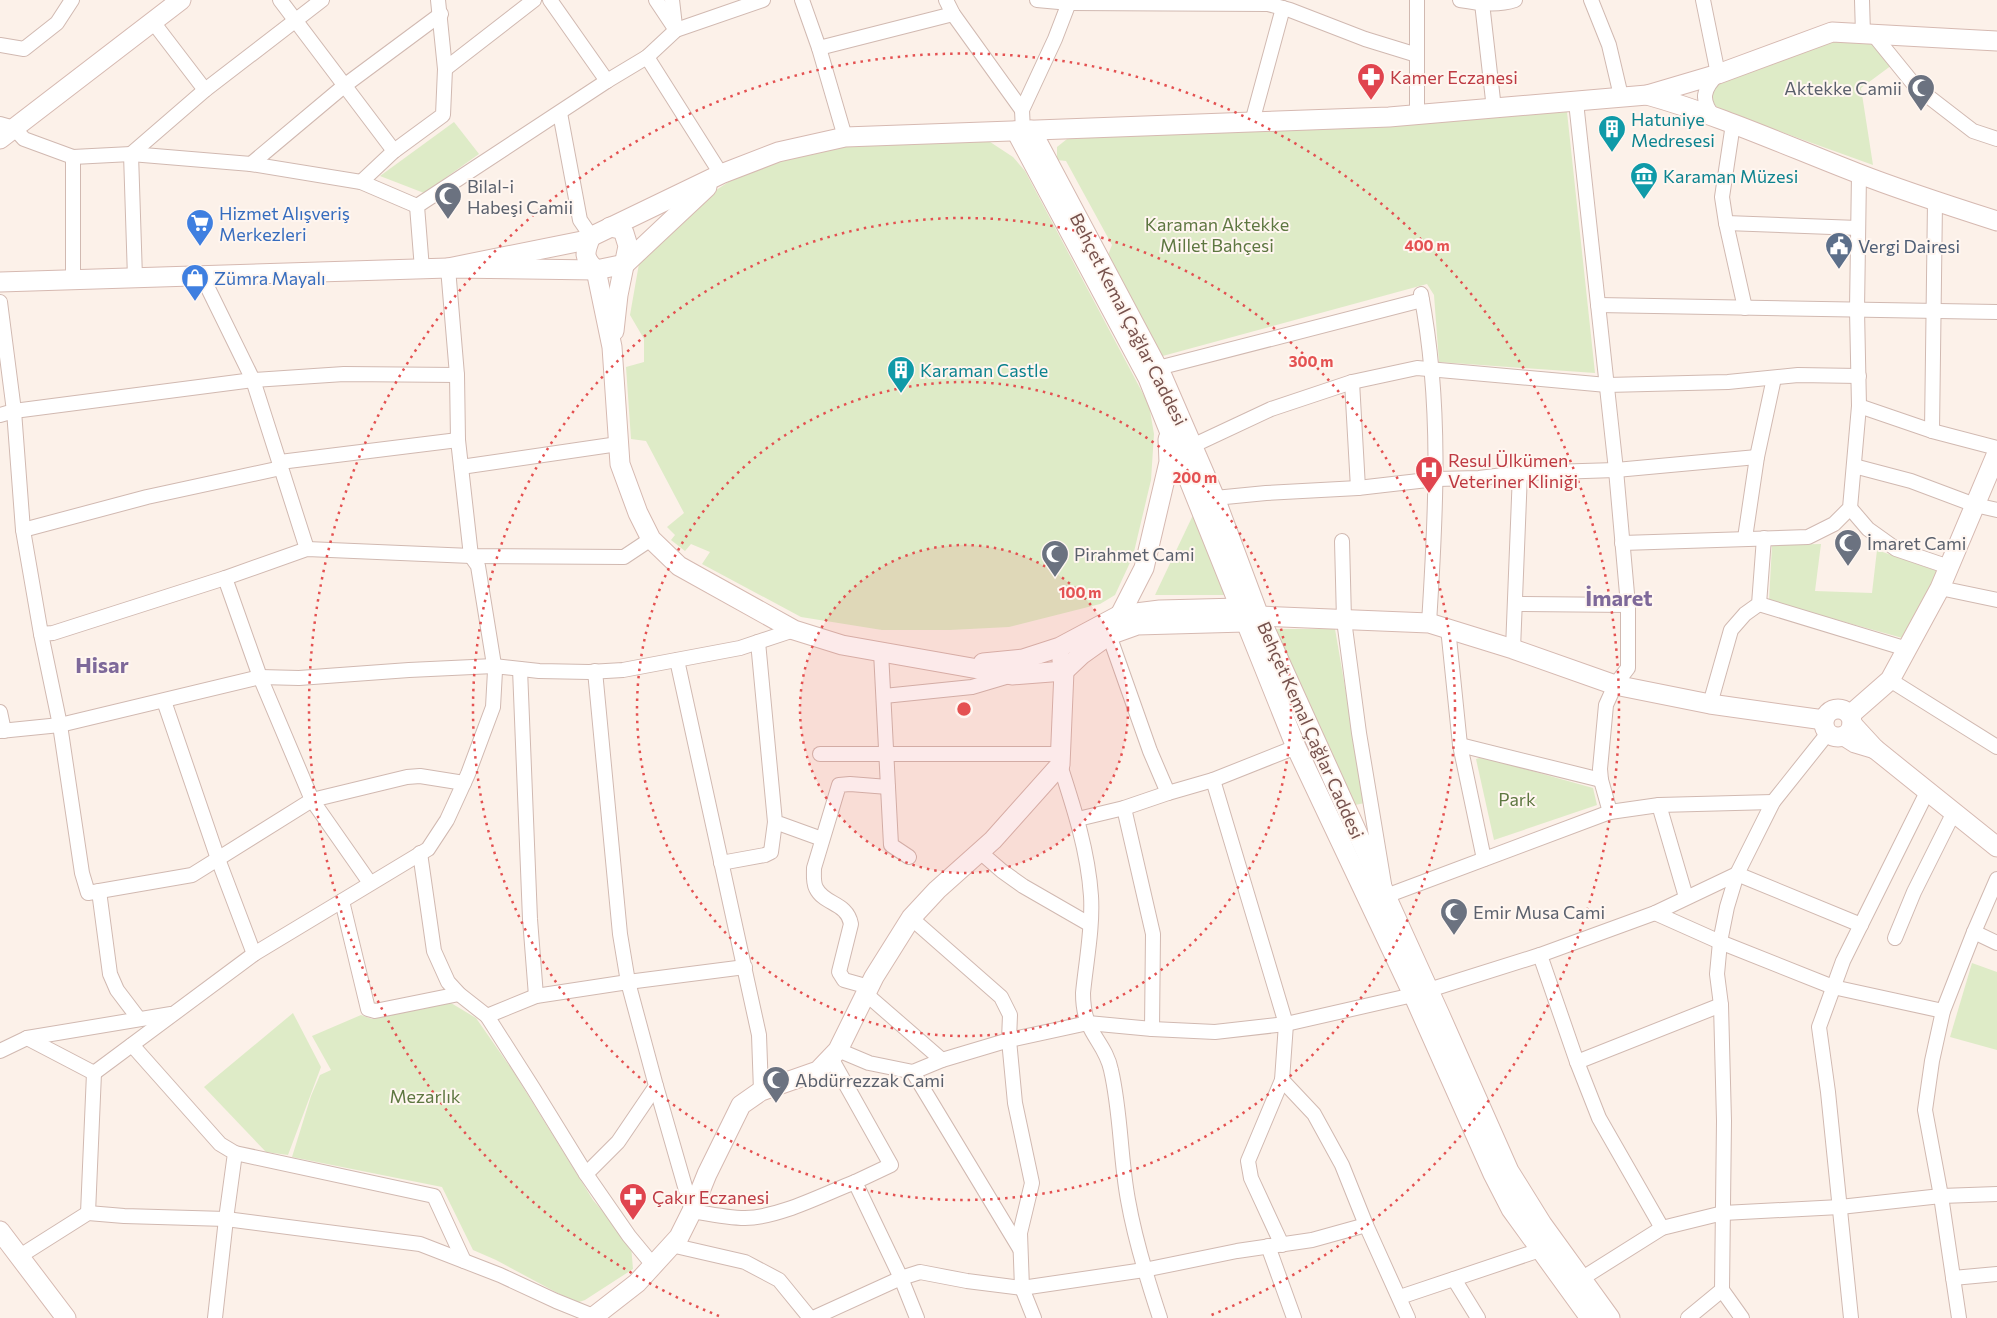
<svg xmlns="http://www.w3.org/2000/svg" width="1997" height="1318" font-family="Commissioner,sans-serif">
  <style>
    .green { fill: #deebc7 }
    .lines { fill: none; stroke-linecap: round; stroke-linejoin: round }
    .street-casing { stroke: #d1b9b1; stroke-width: 16 }
    .secondary-casing { stroke: #d6b9b1; stroke-width: 21 }
    .street { stroke: #fff; stroke-width: 14 }
    .secondary { stroke: #fff; stroke-width: 19 }
    .ring { fill: none; stroke: #e45151; stroke-width: 2.5; stroke-dasharray: 2.5 5 }
    .labels { text-anchor: middle; dominant-baseline: central; stroke-width: 4; stroke-linejoin: round; paint-order: stroke }
    .health-label { font-size: 18px; fill: #be3a42; stroke: #fff6f0; text-anchor: start }
    .worship-label { font-size: 18px; fill: #5b616d; stroke: #fff6f0; text-anchor: start }
    .culture-label { font-size: 18px; fill: #0d838f; stroke: #fff6f0; text-anchor: start }
    .shop-label { font-size: 18px; fill: #366cbe; stroke: #fff6f0; text-anchor: start }
    .park-label { font-size: 18px; fill: #5e7741; stroke: #fff6f0 }
    .service-label { font-size: 18px; fill: #4e5e75; stroke: #fff6f0; text-anchor: start }
    .street-label { font-size: 18px; fill: #77524d; stroke: #fff6f0 }
    .district-label { font-size: 22px; font-weight: bold; fill: #7e699a; stroke: #fff6f0 }
    .centre { fill: #e45151; stroke: #fff6f0; stroke-width: 2.5 }
    .ring-label { font-size: 15px; text-anchor: middle; font-weight: bold; fill: #e45151; stroke: #fff6f0; stroke-width: 4; stroke-linejoin: round; paint-order: stroke }
  </style>
  <rect width="100%" height="100%" fill="#fcf1e9"/>
  <g class="green">
    <path d="M1833,35L1871,37L1892,65L1861,88L1873,165L1720,110C1711,102 1711,97 1711,85Z"/>
    <polygon points="1567,112 1595,373 1439,362 1434,295 1427,284 1159,357 1108,255 1112,245 1066,161 1057,160 1057,147 1067,139"/>
    <polygon points="454,122 479,154 424,193 380,176"/>
    <polygon points="984,138 1013,157 1025,171 1149,405 1154,434 1151,480 1133,556 1115,595 1100,604 1009,627 950,630 882,630 801,617 702,564 710,552 691,544 685,551 671,540 675,535 667,527 684,513 646,441 631,439 626,367 644,362 644,339 630,315 640,258 692,206 742,173 833,144"/>
    <polygon points="1194,513 1228,595 1155,595"/>
    <polygon points="1821,544 1815,591 1872,593 1877,550 1937,571 1906,639 1769,601 1772,545"/>
    <polygon points="1272,629 1335,629 1365,803 1355,805"/>
    <polygon points="1482,757 1593,788 1597,805 1494,840 1476,759"/>
    <polygon points="1972,963 1997,972 1997,1050 1950,1037"/>
    <polygon points="451,1003 476,1018 513,1071 593,1200 631,1245 633,1269 585,1300 576,1303 496,1260 473,1250 442,1187 292,1157 311,1096 320,1075 331,1070 312,1036 361,1015 372,1019"/>
    <polygon points="293,1013 321,1067 288,1155 266,1152 204,1087"/>
  </g>
  <g class="lines">
    <defs>
      <g id="street">
        <polyline points="280,0 394,151"/>
        <polyline points="550,0 607,81"/>
        <polyline points="656,0 676,30"/>
        <polyline points="672,0 675,26"/>
        <polyline points="802,0 819,48 845,137"/>
        <polyline points="946,0 953,14 1022,110"/>
        <polyline points="1037,0 1070,3 1268,4 1290,10 1365,39 1417,55"/>
        <polyline points="1417,0 1417,115"/>
        <path d="M1460,0C1478,3 1497,6 1515,0"/>
        <polyline points="1591,0 1609,45 1621,96"/>
        <path d="M1703,0L1718,74C1703,89 1700,100 1714,117"/>
        <polyline points="1862,0 1863,34"/>
        <polyline points="1482,3 1494,109"/>
        <polyline points="153,22 205,90"/>
        <polyline points="1873,34 1916,87 1973,131 1997,139"/>
        <polyline points="0,45 24,49 57,23 72,0"/>
        <polyline points="819,48 953,14"/>
        <polyline points="647,57 721,174"/>
        <polyline points="445,69 534,0"/>
        <polyline points="1576,102 1616,470 1628,605 1628,668 1615,685 1606,705 1600,769 1601,780 1610,812"/>
        <polyline points="560,113 580,220 591,236"/>
        <polyline points="1252,122 1283,8"/>
        <polyline points="0,124 14,128 24,139 73,157 131,154 251,164 361,182 417,206"/>
        <polyline points="1733,124 1722,197 1726,223 1745,308"/>
        <polyline points="1023,131 1022,110 1055,39 1070,0"/>
        <polyline points="251,164 344,86 441,14"/>
        <polyline points="361,182 394,151 443,115 445,69 438,0"/>
        <polyline points="1726,223 1858,228"/>
        <polyline points="422,269 417,206 607,81 647,57 676,30 763,0"/>
        <polyline points="202,276 253,380 307,549"/>
        <polyline points="135,278 131,154 205,90 322,0"/>
        <polyline points="73,280 73,157"/>
        <path d="M1421,294C1442,403 1436,513 1429,623"/>
        <polyline points="0,302 14,411 23,530 41,634 60,725 82,873 88,893 192,875 312,800 260,677 225,578"/>
        <polyline points="1598,305 1997,312"/>
        <polyline points="1158,368 1422,300"/>
        <polyline points="1352,382 1358,488"/>
        <polyline points="1859,406 1932,431 1997,448"/>
        <polyline points="0,415 14,411 253,380 344,374 457,375"/>
        <polyline points="1932,431 1935,202"/>
        <polyline points="1192,446 1271,409 1352,382 1417,368 1607,385 1728,382 1798,375 1859,376"/>
        <polyline points="280,462 458,440"/>
        <polyline points="1854,466 1911,481 1975,505 1997,510"/>
        <polyline points="461,467 618,444"/>
        <polyline points="1215,498 1266,493 1358,488 1436,479 1479,478 1520,473 1616,470 1757,457"/>
        <polyline points="1850,508 1868,529 1896,549 1949,567"/>
        <polyline points="23,530 147,497 281,468"/>
        <polyline points="1745,538 1757,457 1774,378"/>
        <polyline points="1342,541 1344,620 1359,733 1386,896 1610,812 1659,805 1773,802"/>
        <polyline points="1622,543 1808,537 1834,524 1850,508 1859,406 1857,310 1859,174"/>
        <polyline points="1940,588 1997,600"/>
        <polyline points="1516,604 1628,605"/>
        <polyline points="1759,604 1907,649"/>
        <polyline points="1448,628 1460,745 1484,859"/>
        <polyline points="41,634 53,633 225,578 307,549 471,556 624,557 651,539"/>
        <polyline points="1109,635 1150,751 1168,793"/>
        <polyline points="758,642 775,822 822,839"/>
        <polyline points="1513,649 1520,473"/>
        <polyline points="881,652 891,845 909,857"/>
        <polyline points="677,660 759,1035 761,1091"/>
        <polyline points="520,669 530,919 536,996"/>
        <polyline points="1890,680 1997,747"/>
        <polyline points="884,696 972,687 1009,676"/>
        <polyline points="164,701 218,859 254,954"/>
        <polyline points="1710,704 1731,630 1745,614 1759,604 1764,538"/>
        <polyline points="0,712 4,731"/>
        <polyline points="0,731 60,725 260,677 299,678 409,670 494,666 539,671 589,672 623,670 740,648 794,630"/>
        <polyline points="1460,745 1601,780"/>
        <polyline points="820,754 1059,754"/>
        <path d="M1060,765C1074,808 1088,851 1091,896C1093,927 1086,962 1083,993C1083,1003 1084,1013 1088,1023C1095,1040 1107,1050 1111,1070C1121,1113 1120,1157 1128,1200C1135,1240 1147,1279 1160,1318"/>
        <polyline points="1213,780 1286,1024 1282,1080 1314,1114 1342,1165 1366,1225 1408,1318"/>
        <polyline points="1659,805 1686,897"/>
        <polyline points="1124,808 1153,934 1152,1029"/>
        <polyline points="1078,819 1124,808 1168,793 1213,780 1296,747"/>
        <polyline points="980,852 1002,871 1023,886 1089,924"/>
        <polyline points="420,853 434,951 448,982 459,994 487,1016 533,1088 586,1174 629,1236 653,1265"/>
        <polyline points="721,863 765,855 771,852 775,822"/>
        <polyline points="370,883 312,800 407,777 420,776 464,783"/>
        <polyline points="99,891 110,974 117,990 139,1019"/>
        <polyline points="342,901 368,1009 375,1011 459,994"/>
        <polyline points="1655,913 1720,942 1833,987 1943,1011"/>
        <polyline points="911,918 1001,997 1010,1015 1009,1040 1015,1103 1032,1183 1020,1233 1022,1288 1034,1318"/>
        <polyline points="1974,932 1997,943"/>
        <polyline points="1895,938 1914,892 1954,812"/>
        <polyline points="1540,955 1577,1062 1599,1118 1662,1228"/>
        <path d="M869,987L844,980L839,972L851,924C847,902 824,905 816,888C813,882 814,875 814,868L839,785L850,784L888,787"/>
        <polyline points="866,994 942,1060"/>
        <polyline points="487,1016 536,996 628,982 745,967"/>
        <polyline points="27,1038 94,1073 254,954 428,849 447,820 468,774 493,707 495,671 478,566 471,556 458,440 457,375 448,268"/>
        <polyline points="132,1045 220,1144 235,1153 226,1219 215,1318"/>
        <polyline points="838,1050 869,1063 913,1072 942,1060 1009,1040 1088,1023 1152,1029 1215,1032 1286,1024 1413,995 1540,955 1655,913 1737,874 1861,925"/>
        <polyline points="0,1051 27,1038 171,1014"/>
        <polyline points="831,1058 891,1165 855,1182 901,1278 917,1318"/>
        <polyline points="1577,1062 1721,1005"/>
        <polyline points="913,1072 1020,1249"/>
        <polyline points="1282,1080 1248,1161 1251,1178 1282,1245"/>
        <path d="M656,1086L692,1211C709,1214 728,1218 745,1218C778,1218 824,1194 855,1182"/>
        <polyline points="235,1153 434,1196 464,1261"/>
        <polyline points="586,1174 618,1142 656,1086 628,982 620,934 595,671"/>
        <polyline points="88,1213 94,1073"/>
        <polyline points="671,1245 745,1262 779,1280 810,1318"/>
        <polyline points="1268,1246 1294,1318"/>
        <polyline points="20,1256 88,1213 124,1216 226,1219 420,1244 500,1275 556,1301 598,1318"/>
        <polyline points="1953,1278 1997,1274"/>
        <polyline points="1454,1279 1478,1318"/>
        <polyline points="1581,1279 1662,1228 1723,1213 1840,1207 1941,1196 1997,1194"/>
        <polyline points="1722,1290 1742,1318"/>
        <polyline points="1400,1297 1540,1250"/>
        <polyline points="813,1318 901,1278 920,1272 967,1281 1022,1288 1144,1270 1237,1251 1312,1240 1366,1225"/>
        <polyline points="1688,1318 1722,1290 1724,1121 1721,1005 1717,974 1720,942 1727,907 1737,874 1773,802 1828,733"/>
        <polyline points="1851,1318 1828,1092 1819,1027 1843,961 1928,790"/>
        <polyline points="1959,1318 1941,1196 1925,1110 1932,1061 1943,1011 1974,932 1997,879"/>
      </g>
      <g id="secondary">
        <path d="M1647,95C1719,115 1787,146 1857,173C1903,191 1950,206 1997,221"/>
        <polyline points="1031,130 1163,378 1215,498 1259,616 1440,1015 1509,1171 1542,1224 1610,1318"/>
        <polyline points="1016,131 1148,378 1296,747 1416,1001 1493,1174 1511,1209 1590,1318"/>
        <polyline points="0,139 181,0"/>
        <polyline points="610,227 620,229 624,233 628,246 618,295 614,331"/>
        <path d="M591,236C585,252 582,257 596,270L612,347L620,464L638,513L651,539L679,566L794,630L842,645L1012,675L1064,671L1081,655L1109,635L1137,625L1245,622L1256,617"/>
        <polyline points="448,268 582,241 721,174 778,152 845,137 1389,117 1647,95 1718,74 1832,32 1997,41"/>
        <polyline points="0,282 448,268 596,270 625,264 707,187"/>
        <polyline points="1120,615 1144,568 1169,462 1168,439"/>
        <polyline points="983,663 1023,659 1060,647 1120,615 1160,610 1240,608 1259,616 1429,623 1513,649 1615,685 1710,704 1824,720"/>
        <circle cx="1838" cy="723" r="14"/>
        <polyline points="1850,715 1890,680 1940,588 1997,453"/>
        <polyline points="1844,736 1855,743 1875,749 1852,724"/>
        <polyline points="1875,749 1997,847"/>
        <polyline points="0,1231 66,1318"/>
        <polyline points="592,1318 637,1283 679,1237 692,1211 707,1174 741,1105 761,1091 818,1071 838,1050 874,977 911,918 937,890 993,840 1060,765 1064,671 1062,660"/>
      </g>
    </defs>
    <use href="#street" class="street-casing"/>
    <use href="#secondary" class="secondary-casing"/>
    <use href="#street" class="street"/>
    <use href="#secondary" class="secondary"/>
  </g>
  <circle cx="964" cy="709" r="164" fill="#e45151" fill-opacity=".12"/>
  <g class="ring">
    <circle cx="964" cy="709" r="164"/>
    <circle cx="964" cy="709" r="327"/>
    <circle cx="964" cy="709" r="491"/>
    <path d="M719 1316A655 655 0 1 1 1209 1316"/>
  </g>
  <defs>
    <symbol id="pharmacy-pin" viewBox="-11 -11 22 30"><path d="M0 17L-7.5 6A9.5 9.5 0 1 1 7.5 6Z" fill="#e0444e" stroke="#fff6f0"/><path d="M-2-6h4v4h4v4h-4v4h-4v-4h-4v-4h4Z" fill="#fff"/></symbol>
    <symbol id="mosque-pin" viewBox="-11 -11 22 30"><path d="M0 17L-7.5 6A9.5 9.5 0 1 1 7.5 6Z" fill="#6b7280" stroke="#fff6f0"/><path d="M3.5-4.9A6 6 0 1 0 3.5 4.9A5 5 0 1 1 3.5-4.9Z" fill="#fff"/></symbol>
    <symbol id="building-pin" viewBox="-11 -11 22 30"><path d="M0 17L-7.5 6A9.5 9.5 0 1 1 7.5 6Z" fill="#0f9aa8" stroke="#fff6f0"/><path d="M-4-6H4V6H1V3H-1V6H-4ZM-2.5-4.3h1.7v1.8h-1.7ZM.8-4.3h1.7v1.8H.8ZM-2.5-1h1.7V.8h-1.7ZM.8-1h1.7V.8H.8Z" fill="#fff"/></symbol>
    <symbol id="museum-pin" viewBox="-11 -11 22 30"><path d="M0 17L-7.5 6A9.5 9.5 0 1 1 7.5 6Z" fill="#0f9aa8" stroke="#fff6f0"/><path d="M0-6L6-3V-2H-6V-3ZM-5-1h2V3h-2ZM-1-1h2V3h-2ZM3-1h2V3H3ZM-6 4H6V6H-6Z" fill="#fff"/></symbol>
    <symbol id="supermarket-pin" viewBox="-11 -11 22 30"><path d="M0 17L-7.5 6A9.5 9.5 0 1 1 7.5 6Z" fill="#3f7fe0" stroke="#fff6f0"/><path d="M-6-5.5h2.5l.6 2H6L4.5 2H-2.5L-4.4-4H-6ZM-1.5 3.2a1.3 1.3 0 1 0 .1 0ZM3 3.2a1.3 1.3 0 1 0 .1 0Z" fill="#fff"/></symbol>
    <symbol id="civic-pin" viewBox="-11 -11 22 30"><path d="M0 17L-7.5 6A9.5 9.5 0 1 1 7.5 6Z" fill="#5c6f8a" stroke="#fff6f0"/><path d="M-.6-6.5H3V-4.5H.6V-3L4-1V1h2V6H-6V1h2V-1L-.6-3ZM-1.2 2.5V6h2.4V2.5Z" fill="#fff"/></symbol>
    <symbol id="shop-pin" viewBox="-11 -11 22 30"><path d="M0 17L-7.5 6A9.5 9.5 0 1 1 7.5 6Z" fill="#3f7fe0" stroke="#fff6f0"/><path d="M-5-2.5h2.3a2.7 3.5 0 0 1 5.4 0H5L5.5 6h-11ZM-1.5-2.5h3a1.5 2.3 0 0 0-3 0Z" fill="#fff"/></symbol>
    <symbol id="hospital-pin" viewBox="-11 -11 22 30"><path d="M0 17L-7.5 6A9.5 9.5 0 1 1 7.5 6Z" fill="#e0444e" stroke="#fff6f0"/><path d="M-5-5h3v3.5h4V-5h3V5h-3V1.5h-4V5h-3Z" fill="#fff"/></symbol>
  </defs>
  <g fill-rule="evenodd">
    <use href="#pharmacy-pin" x="1355" y="61" width="32" height="43"/>
    <use href="#mosque-pin" x="1905" y="72" width="32" height="43"/>
    <use href="#building-pin" x="1596" y="113" width="32" height="43"/>
    <use href="#museum-pin" x="1628" y="160" width="32" height="43"/>
    <use href="#mosque-pin" x="432" y="180" width="32" height="43"/>
    <use href="#supermarket-pin" x="184" y="207" width="32" height="43"/>
    <use href="#civic-pin" x="1823" y="230" width="32" height="43"/>
    <use href="#shop-pin" x="179" y="262" width="32" height="43"/>
    <use href="#building-pin" x="885" y="354" width="32" height="43"/>
    <use href="#hospital-pin" x="1413" y="454" width="32" height="43"/>
    <use href="#mosque-pin" x="1832" y="527" width="32" height="43"/>
    <use href="#mosque-pin" x="1039" y="538" width="32" height="43"/>
    <use href="#mosque-pin" x="1438" y="896" width="32" height="43"/>
    <use href="#mosque-pin" x="760" y="1064" width="32" height="43"/>
    <use href="#pharmacy-pin" x="617" y="1181" width="32" height="43"/>
  </g>
  <g class="labels">
    <g class="health-label">
      <text x="1390" y="77">Kamer Eczanesi</text>
      <text x="1448" y="460">Resul Ülkümen<tspan x="1448" dy="21">Veteriner Kliniği</tspan></text>
      <text x="652" y="1197">Çakır Eczanesi</text>
    </g>
    <g class="worship-label">
      <text x="1902" y="88" text-anchor="end">Aktekke Camii</text>
      <text x="467" y="186">Bilal-i<tspan x="467" dy="21">Habeşi Camii</tspan></text>
      <text x="1867" y="543">İmaret Cami</text>
      <text x="1074" y="554">Pirahmet Cami</text>
      <text x="1473" y="912">Emir Musa Cami</text>
      <text x="795" y="1080">Abdürrezzak Cami</text>
    </g>
    <g class="culture-label">
      <text x="1631" y="119">Hatuniye<tspan x="1631" dy="21">Medresesi</tspan></text>
      <text x="1663" y="176">Karaman Müzesi</text>
      <text x="920" y="370">Karaman Castle</text>
    </g>
    <g class="shop-label">
      <text x="219" y="213">Hizmet Alışveriş<tspan x="219" dy="21">Merkezleri</tspan></text>
      <text x="214" y="278">Zümra Mayalı</text>
    </g>
    <g class="park-label">
      <text x="1217" y="224">Karaman Aktekke<tspan x="1217" dy="21">Millet Bahçesi</tspan></text>
      <text x="1517" y="799">Park</text>
      <text x="425" y="1096">Mezarlık</text>
    </g>
    <g class="service-label">
      <text x="1858" y="246">Vergi Dairesi</text>
    </g>
    <g class="street-label">
      <text transform="translate(1129 319) rotate(63)">Behçet Kemal Çağlar Caddesi</text>
      <text transform="translate(1311 730) rotate(66)">Behçet Kemal Çağlar Caddesi</text>
    </g>
    <g class="district-label">
      <text x="1619" y="597">İmaret</text>
      <text x="102" y="664">Hisar</text>
    </g>
  </g>
  <circle cx="964" cy="709" r="8" class="centre"/>
  <g class="ring-label">
    <text x="1427" y="251">400 m</text>
    <text x="1311" y="367">300 m</text>
    <text x="1195" y="483">200 m</text>
    <text x="1080" y="598">100 m</text>
  </g>
</svg>
